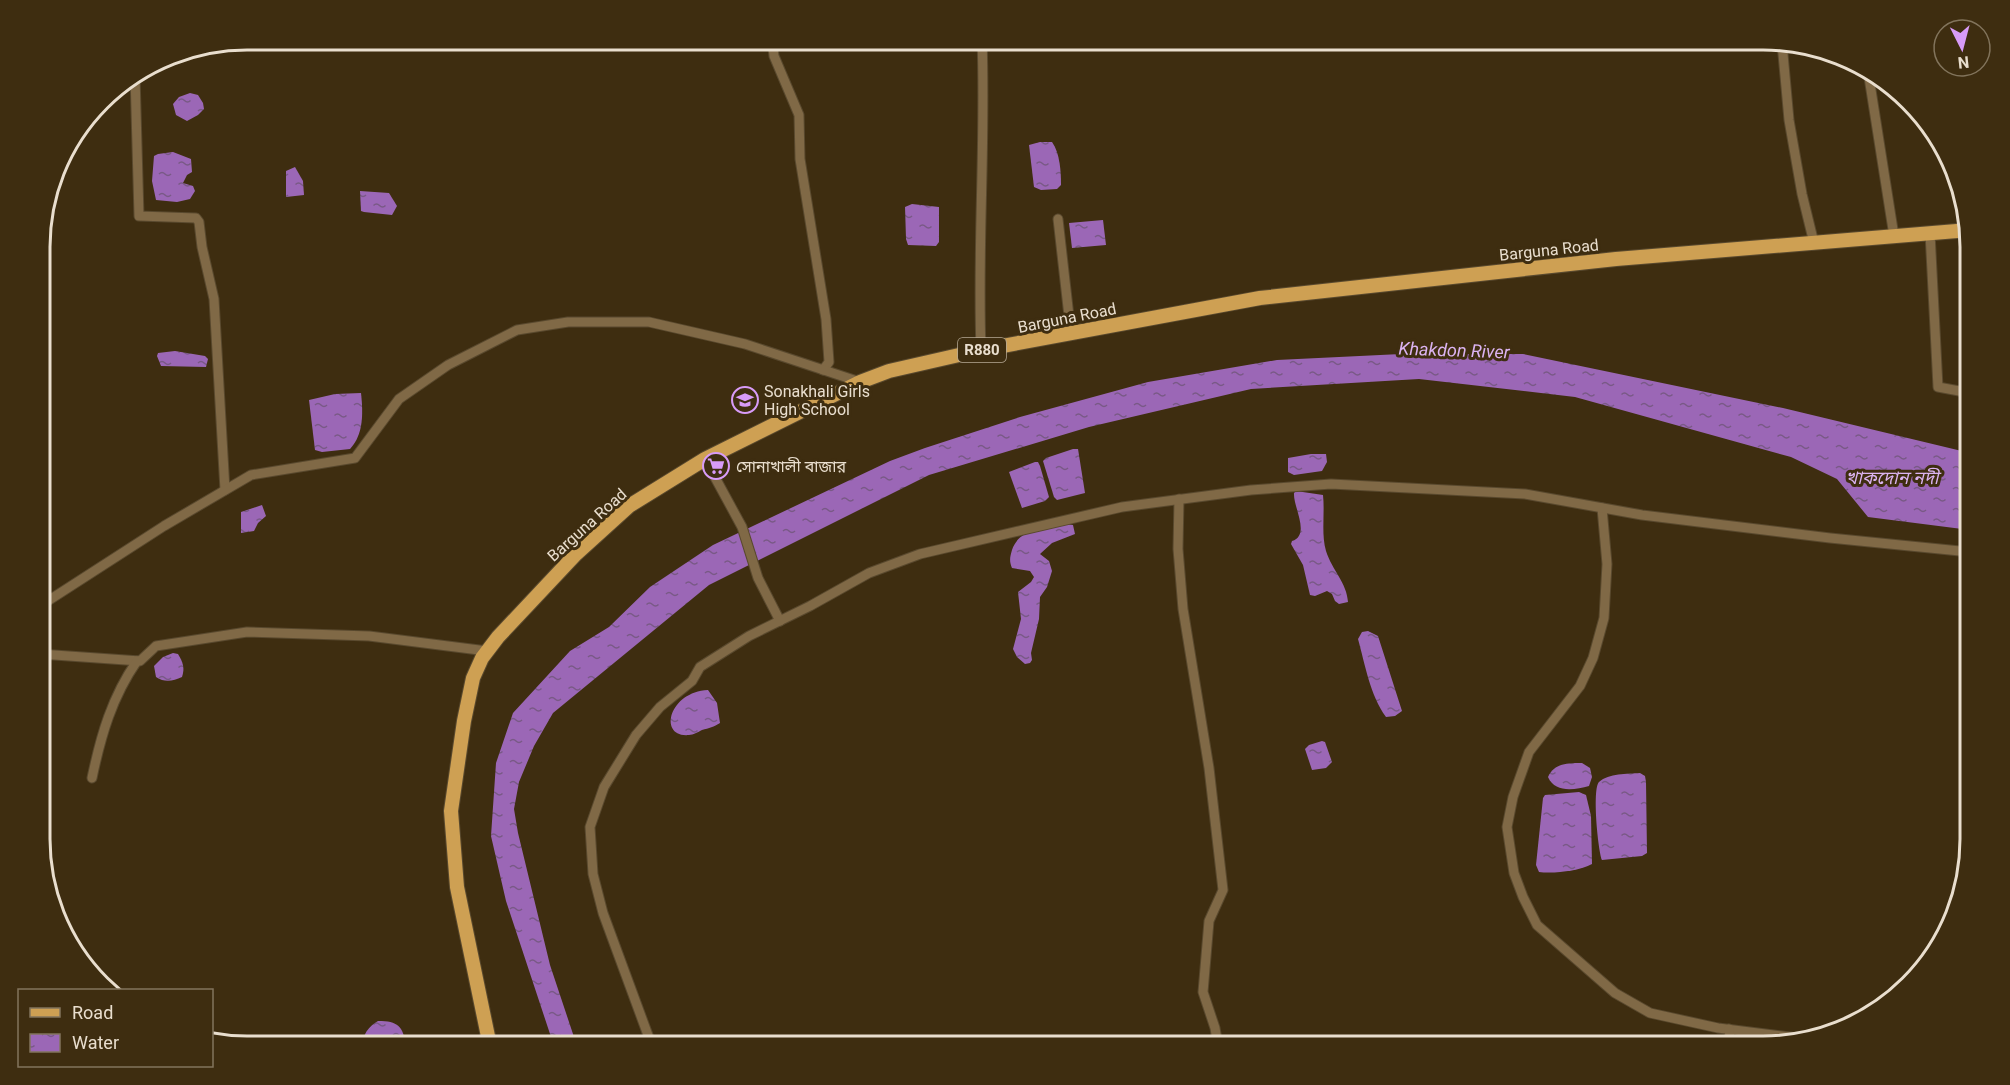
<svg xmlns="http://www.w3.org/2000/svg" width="2010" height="1085" font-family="Roboto,'Noto Sans Bengali',sans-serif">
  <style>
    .water { fill: url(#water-ripples) }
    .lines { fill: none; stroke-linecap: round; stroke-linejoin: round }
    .street-casing { stroke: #59492e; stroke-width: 11 }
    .primary-casing { stroke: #59492e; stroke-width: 16 }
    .street { stroke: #806946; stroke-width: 9 }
    .primary { stroke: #cea053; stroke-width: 14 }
    .labels { text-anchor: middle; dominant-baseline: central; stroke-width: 6; stroke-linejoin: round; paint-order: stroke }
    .shield { fill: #3e2d10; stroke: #b6a995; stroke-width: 1.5 }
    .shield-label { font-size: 15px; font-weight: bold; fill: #e9dece }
    .street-label { font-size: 16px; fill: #e9dece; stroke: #3e2d10 }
    .poi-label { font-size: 16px; fill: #e9dece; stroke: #3e2d10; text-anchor: start }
    .water-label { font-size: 18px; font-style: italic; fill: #dbb3f1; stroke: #3e2d10 }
    .rim { fill: none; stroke: #e9dece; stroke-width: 3 }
  </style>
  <defs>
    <pattern id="water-ripples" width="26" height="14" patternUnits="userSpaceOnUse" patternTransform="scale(1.5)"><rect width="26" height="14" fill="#9b67b6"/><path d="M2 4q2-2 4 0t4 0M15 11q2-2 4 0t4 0" fill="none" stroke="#795986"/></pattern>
  </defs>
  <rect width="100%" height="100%" fill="#3e2d10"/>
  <g class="water">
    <polygon points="190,93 198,95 203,103 204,109 198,115 187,121 176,115 173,104 179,97"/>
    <path d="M1040,142H1052C1060,153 1061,172 1061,185L1057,189L1041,190L1034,187L1029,145Z"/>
    <polygon points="173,152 191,159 192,172 187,175 183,183 193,186 195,191 190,199 177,202 156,200 152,181 154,156 158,154"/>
    <polygon points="295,167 303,181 304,195 286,197 286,171"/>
    <polygon points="360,191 389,193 397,206 392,215 364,212 361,211"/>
    <polygon points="912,204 939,207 939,242 936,246 908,245 906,239 905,207"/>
    <polygon points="1103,220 1106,245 1072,248 1069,223"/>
    <polygon points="175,351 205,356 208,359 206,367 161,366 157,356 158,353"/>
    <polygon points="1401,354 1523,354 1783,408 1970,453 1970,530 1868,517 1837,479 1791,457 1575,397 1419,379 1251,389 1089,427 929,475 709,585 553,713 534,746 519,782 514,809 518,833 550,965 577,1046 554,1046 506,901 491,836 496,763 513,713 570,651 609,627 650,587 713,545 890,461 925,448 1020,417 1148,382 1277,360"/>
    <path d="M361,393C363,412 364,434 350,449L322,452L315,450L309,400L335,394Z"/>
    <polygon points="1073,449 1078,449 1085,493 1057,500 1054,497 1043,461 1046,458"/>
    <polygon points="1311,454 1326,454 1327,462 1322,471 1294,475 1288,472 1288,458"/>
    <polygon points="1035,462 1038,462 1040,466 1049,497 1045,501 1022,508 1009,472"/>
    <path d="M1296,491L1323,495C1325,513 1321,534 1326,551C1332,570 1347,583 1348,602L1339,604L1335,601L1332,594L1327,591L1315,596L1310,595L1303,565L1291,544L1292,541C1311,535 1293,507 1294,493Z"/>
    <polygon points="262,505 266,516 258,523 254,531 241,533 241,512"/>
    <path d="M1066,524L1073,525L1075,534L1052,543L1040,554L1049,561L1052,571L1047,587L1040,597L1039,619L1031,653L1032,660L1030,663L1025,664L1017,657L1013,649L1021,619L1018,592L1031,582L1034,577L1030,571L1012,568C1009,561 1010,557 1012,550C1019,528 1046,528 1066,524Z"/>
    <path d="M1368,631L1378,636L1402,711L1395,716L1386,717C1370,695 1365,664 1358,639L1362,632Z"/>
    <path d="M173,653L178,654C183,662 185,668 182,677C173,681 165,683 156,677L154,666L163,657Z"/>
    <path d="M708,690L717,703L720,723C714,727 709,728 702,730C698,732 693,735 689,735C658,738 668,692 708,690Z"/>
    <polygon points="1322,741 1325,742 1332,762 1326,768 1312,770 1305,749 1309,745"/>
    <path d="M1582,763L1590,768L1592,777L1589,786C1574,790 1555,793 1548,777C1554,763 1568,763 1582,763Z"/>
    <path d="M1640,773L1645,776L1646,782L1647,853L1642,856L1602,860C1598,850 1592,789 1599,782C1609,773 1627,774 1640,773Z"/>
    <path d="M1579,792L1586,795L1591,816L1592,864C1579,871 1553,874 1539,872L1536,865L1543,798L1545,795Z"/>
    <path d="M378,1021C398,1021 403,1026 406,1046H362C363,1034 368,1027 378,1021Z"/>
  </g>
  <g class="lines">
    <defs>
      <g id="street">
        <polyline points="486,39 486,45"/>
        <polyline points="772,39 774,56 799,115 800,159 826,319 829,362 823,370"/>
        <polyline points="1782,43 1789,120 1802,194 1814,243"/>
        <polyline points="1868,71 1894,236"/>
        <polyline points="135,75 139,216 196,218 199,222 202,247 214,299 225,490"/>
        <polyline points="1058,219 1071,334"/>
        <polyline points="1930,233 1938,387 1970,393"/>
        <path d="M981,350C977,247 986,143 982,39"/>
        <polyline points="705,459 742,527 758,578 780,621"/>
        <polyline points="1179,499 1178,549 1183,609 1209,768 1223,890 1209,921 1203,992 1215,1028 1218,1046"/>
        <polyline points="1602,508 1607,564 1604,618 1593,658 1580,686 1529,752 1513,797 1507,827 1514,873 1523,897 1537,925 1615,993 1650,1013 1718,1028 1798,1038"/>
        <polyline points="40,606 164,526 251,475 355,458 399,399 448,365 517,330 568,322 649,322 745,344 860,382"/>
        <polyline points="40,654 140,661 156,646 247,632 369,636 487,651"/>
        <path d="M92,778C101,735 112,697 137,661"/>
        <polyline points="1729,1029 1731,1046"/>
        <polyline points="652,1046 603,913 593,874 590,827 604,787 636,735 660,707 692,681 700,667 749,636 810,606 869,573 920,554 1122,507 1251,490 1331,484 1525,494 1642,515 1830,538 1970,552"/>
      </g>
      <polyline id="primary" points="490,1046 457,887 451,811 464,721 473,678 482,658 498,637 576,554 629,506 705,459 860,382 889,371 981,350 1260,298 1616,259 1969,230"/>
    </defs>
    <use href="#street" class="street-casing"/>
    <use href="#primary" class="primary-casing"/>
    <use href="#street" class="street"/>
    <use href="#primary" class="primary"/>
  </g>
  <defs>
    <symbol id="university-ring" viewBox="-11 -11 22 22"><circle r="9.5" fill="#3e2d10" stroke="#d89bf8" stroke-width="1.5"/><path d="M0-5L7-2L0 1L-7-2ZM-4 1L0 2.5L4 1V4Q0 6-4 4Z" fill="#d89bf8"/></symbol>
    <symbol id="supermarket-ring" viewBox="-11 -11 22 22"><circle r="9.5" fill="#3e2d10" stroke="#d89bf8" stroke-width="1.5"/><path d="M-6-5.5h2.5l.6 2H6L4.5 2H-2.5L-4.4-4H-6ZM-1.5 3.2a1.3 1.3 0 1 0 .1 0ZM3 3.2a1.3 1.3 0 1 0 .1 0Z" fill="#d89bf8"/></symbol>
  </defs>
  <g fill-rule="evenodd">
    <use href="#university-ring" x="730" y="385" width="30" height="30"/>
    <use href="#supermarket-ring" x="701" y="451" width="30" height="30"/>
  </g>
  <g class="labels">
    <rect class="shield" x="958" y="338" width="48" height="24" rx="4.5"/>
    <g class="shield-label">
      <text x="982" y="350">R880</text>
    </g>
    <g class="street-label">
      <text transform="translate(1549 250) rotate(-6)">Barguna Road</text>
      <text transform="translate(1067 318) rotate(-11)">Barguna Road</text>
      <text transform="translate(587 525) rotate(-42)">Barguna Road</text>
    </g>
    <g class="poi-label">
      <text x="764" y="391">Sonakhali Girls<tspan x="764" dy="18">High School</tspan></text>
      <text x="736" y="466">সোনাখালী বাজার</text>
    </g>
    <g class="water-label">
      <text transform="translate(1454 350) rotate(2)">Khakdon River</text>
      <text x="1892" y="477">খাকদোন নদী</text>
    </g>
  </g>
  <path d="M0 0H2010V1085H0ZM247 50H1763A197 197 0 0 1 1960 247V839A197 197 0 0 1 1763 1036H247A197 197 0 0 1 50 839V247A197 197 0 0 1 247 50Z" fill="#3e2d10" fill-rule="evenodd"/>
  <path class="rim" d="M247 50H1763A197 197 0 0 1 1960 247V839A197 197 0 0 1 1763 1036H247A197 197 0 0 1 50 839V247A197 197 0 0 1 247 50Z"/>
  <rect x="18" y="989" width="195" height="78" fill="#3e2d10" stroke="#82745c" stroke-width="1.5"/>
  <rect x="30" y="1008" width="30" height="9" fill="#cea053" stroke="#82745c" stroke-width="1.5"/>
  <text x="72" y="1019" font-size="18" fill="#e9dece">Road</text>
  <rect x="30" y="1034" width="30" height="18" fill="url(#water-ripples)" stroke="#82745c" stroke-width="1.5"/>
  <text x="72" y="1049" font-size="18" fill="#e9dece">Water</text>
  <g transform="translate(1962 48) rotate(174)"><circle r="28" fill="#3e2d10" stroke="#82745c" stroke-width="1.5"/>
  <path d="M0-4.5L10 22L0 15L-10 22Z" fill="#d89bf8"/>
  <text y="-9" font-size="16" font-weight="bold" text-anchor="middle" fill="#e9dece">N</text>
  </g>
</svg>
